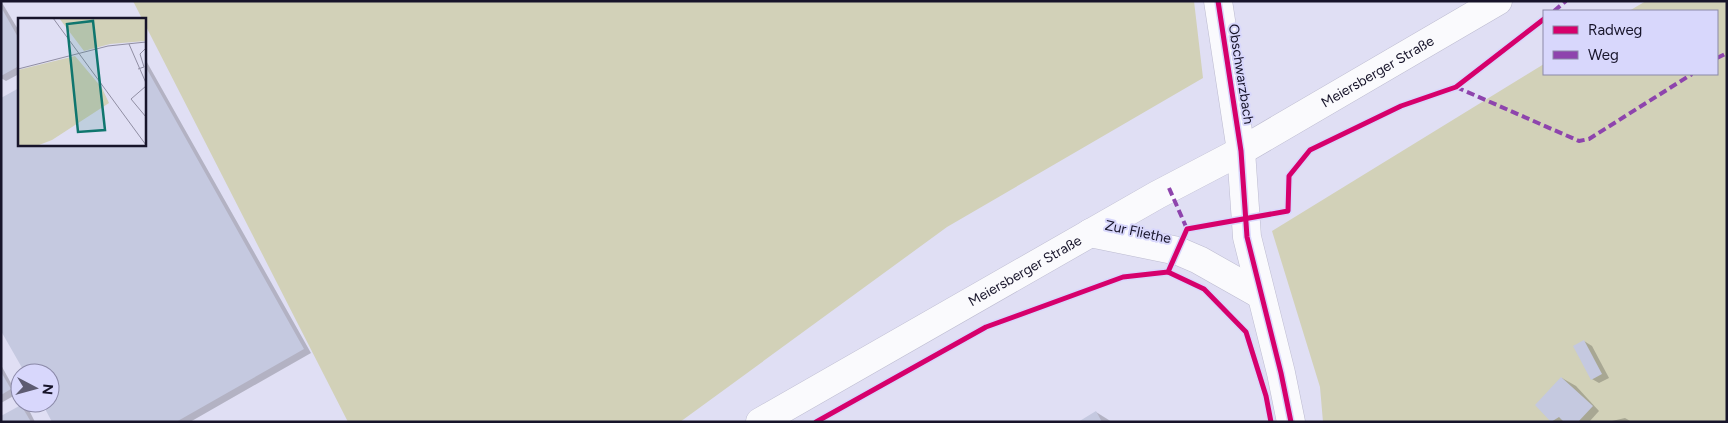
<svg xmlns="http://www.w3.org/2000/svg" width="1728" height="423" font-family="Figtree,sans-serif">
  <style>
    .green { fill: #d2d1b8 }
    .shadow { fill: #0003 }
    .building { fill: #c5c9e0 }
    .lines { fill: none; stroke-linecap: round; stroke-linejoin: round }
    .street-casing { stroke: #bcbbd0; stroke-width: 29 }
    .secondary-casing { stroke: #bcbbd0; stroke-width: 29 }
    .street { stroke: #fafafd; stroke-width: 28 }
    .secondary { stroke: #fafafd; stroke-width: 28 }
    .quiet { stroke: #8e44ad; stroke-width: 4; stroke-dasharray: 8 4; stroke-linecap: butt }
    .cycleway-casing { stroke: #d8d7fc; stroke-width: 8 }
    .cycleway { stroke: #d6006c; stroke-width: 5 }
    .labels { text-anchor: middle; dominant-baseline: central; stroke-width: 4; stroke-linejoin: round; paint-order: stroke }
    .street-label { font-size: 14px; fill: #17142a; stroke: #d8d7fc }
    .inset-road { fill: none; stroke: #908ea3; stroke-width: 1 }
    .view { fill: #0f766e; fill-opacity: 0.15; stroke: #0f766e; stroke-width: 2.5 }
    .inset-edge { fill: none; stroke: #17142a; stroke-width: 2.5 }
  </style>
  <rect width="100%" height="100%" fill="#e0dff4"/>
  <g class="green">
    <polygon points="133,1 1194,1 1203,78 947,227 680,422 348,422"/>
    <polygon points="1646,1 1727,1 1727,422 1323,422 1320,387 1272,231 1544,64 1544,74 1717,74 1717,11 1629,11"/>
  </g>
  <g class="shadow">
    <polygon points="1,1 19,31 19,74 6,81 1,78"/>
    <polygon points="144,57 311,353 190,422 54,422 43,403 50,403 50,373 26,373 19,144 144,144"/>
    <polygon points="1584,341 1592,346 1609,378 1599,383 1592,379"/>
    <polygon points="1,365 17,394 1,403"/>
    <polygon points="1562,378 1576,386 1599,411 1589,422 1553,422 1536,405"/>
    <polygon points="21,406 29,410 35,422 1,422"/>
    <polygon points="1096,412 1112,422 1080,422"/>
    <polygon points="1625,418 1632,422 1612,422 1612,421"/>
  </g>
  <g class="building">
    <polygon points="1,7 19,39 19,66 1,76"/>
    <polygon points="144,64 304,349 176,422 52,422 42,403 50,403 50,373 25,373 1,331 1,98 19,88 19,144 144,144"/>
    <polygon points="1584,340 1602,374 1591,380 1573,346"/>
    <polygon points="1,372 11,389 1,395"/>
    <polygon points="1561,377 1593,406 1578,422 1564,422 1559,417 1551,422 1535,405"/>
    <polygon points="21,405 31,422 1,422 1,416"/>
    <polygon points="1096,411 1102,422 1078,422"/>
  </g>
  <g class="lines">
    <defs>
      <g id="street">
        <polyline points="1218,1 1241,151 1247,237 1281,373 1291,422"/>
        <polyline points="1090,233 1178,251 1199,260 1261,295"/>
      </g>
      <g id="secondary">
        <path id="s1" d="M760,422L1157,195L1241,151L1498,1"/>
      </g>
    </defs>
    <use href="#street" class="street-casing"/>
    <use href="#secondary" class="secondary-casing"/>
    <use href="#street" class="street"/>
    <use href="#secondary" class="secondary"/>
    <g class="quiet">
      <polyline points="1554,11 1566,1"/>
      <polyline points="1717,58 1727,53"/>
      <polyline points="1456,87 1579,141 1589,139 1692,74"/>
      <polyline points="1169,188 1187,229 1185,233"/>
    </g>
    <defs>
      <g id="cycleway">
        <polyline points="1218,1 1241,151 1247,237 1281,373 1291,422"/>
        <polyline points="1168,272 1204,289 1246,332 1266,396 1271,422"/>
        <polyline points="816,422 986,327 1123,277 1168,272 1187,229 1288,211 1289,176 1310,150 1401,106 1456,87 1544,19"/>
      </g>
    </defs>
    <use href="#cycleway" class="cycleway-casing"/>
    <use href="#cycleway" class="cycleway"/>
  </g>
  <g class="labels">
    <g class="street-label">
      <text stroke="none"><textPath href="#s1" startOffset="710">Meiersberger Straße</textPath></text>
      <text transform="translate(1241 74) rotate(81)">Obschwarzbach</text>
      <text transform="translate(1138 232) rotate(12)">Zur Fliethe</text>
      <text stroke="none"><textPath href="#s1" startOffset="305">Meiersberger Straße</textPath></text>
    </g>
  </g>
  <g transform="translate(18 18)">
    <rect width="128" height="128" fill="#e0dff4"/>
    <path d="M41,0H127V23L92,26L66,33ZM57,38L84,70L91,85L34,122L21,127H0V52Z" fill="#d2d1b8"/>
    <path class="inset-road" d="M35,0L128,127M111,26L128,65M0,51L90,28L128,24M120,51L126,49L122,36L128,30M128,68L113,81L128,99"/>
    <path class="view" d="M75,3L87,112L60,114L49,6Z"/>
    <rect width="128" height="128" class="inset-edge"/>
  </g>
  <rect width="1728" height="423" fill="none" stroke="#17142a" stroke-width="5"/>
  <rect x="1543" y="10" width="175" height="65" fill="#d8d7fc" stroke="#8b89a8"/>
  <rect x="1553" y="26" width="25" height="8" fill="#d6006c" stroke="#8b89a8"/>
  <text x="1588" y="35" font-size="15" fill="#17142a">Radweg</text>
  <rect x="1553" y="51" width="25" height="8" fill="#8e44ad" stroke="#8b89a8"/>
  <text x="1588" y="60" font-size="15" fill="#17142a">Weg</text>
  <g transform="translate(35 388) rotate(96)"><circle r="24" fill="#d8d7fc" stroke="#8b89a8"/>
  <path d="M0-4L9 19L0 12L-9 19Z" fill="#5d5b71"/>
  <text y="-8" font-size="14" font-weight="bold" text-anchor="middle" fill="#17142a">N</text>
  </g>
</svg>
